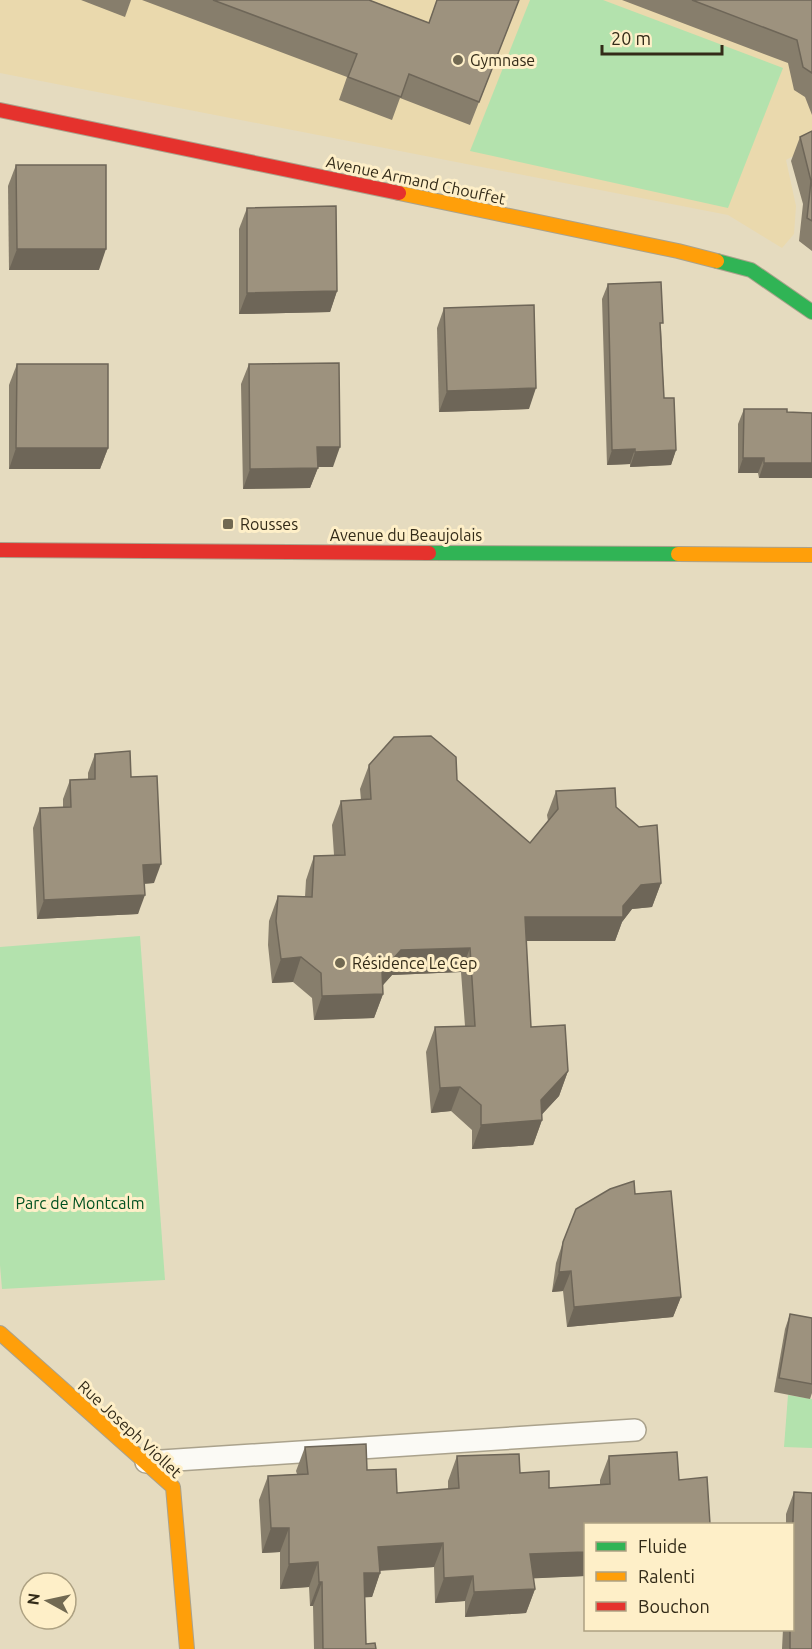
<svg xmlns="http://www.w3.org/2000/svg" width="812" height="1649" font-family="Ubuntu,sans-serif">
  <style>
    .built { fill: #ead9ad }
    .green { fill: #b3e2ad }
    .lines { fill: none; stroke-linecap: round; stroke-linejoin: round }
    .lane-casing { stroke: #aaa28c; stroke-width: 24 }
    .fast-casing { stroke: #aaa28c; stroke-width: 16 }
    .slow-casing { stroke: #aaa28c; stroke-width: 16 }
    .jam-casing { stroke: #aaa28c; stroke-width: 16 }
    .lane { stroke: #fbfaf5; stroke-width: 21 }
    .fast { stroke: #30b455; stroke-width: 14 }
    .slow { stroke: #ff9f0a; stroke-width: 14 }
    .jam { stroke: #e5322d; stroke-width: 14 }
    .wall { fill: #877e6c }
    .shaded-wall { fill: #6e6658 }
    .building { fill: #9d927e; stroke: #6e6658; stroke-width: 1.5 }
    .poi-dot { fill: #716952; stroke: #feefc8; stroke-width: 2 }
    .labels { text-anchor: middle; dominant-baseline: central; stroke-width: 6; stroke-linejoin: round; paint-order: stroke }
    .poi-label { font-size: 16px; fill: #332b18; stroke: #feefc8; text-anchor: start }
    .street-label { font-size: 16px; fill: #332b18; stroke: #feefc8 }
    .park-label { font-size: 16px; fill: #005120; stroke: #feefc8 }
  </style>
  <rect width="100%" height="100%" fill="#e5dbbf"/>
  <polygon class="built" points="0,0 812,0 812,146 786,160 796,206 794,234 782,248 728,215 0,73"/>
  <g class="green">
    <polygon points="530,0 603,0 783,68 728,208 470,151"/>
    <polygon points="140,936 165,1280 2,1289 0,1265 0,947"/>
    <polygon points="788,1395 812,1399 812,1448 784,1447"/>
  </g>
  <g class="lines">
    <defs>
      <polyline id="lane" points="146,1462 635,1430"/>
      <g id="fast">
        <polyline points="717,261 751,270 812,312"/>
        <polyline points="429,553 678,554"/>
      </g>
      <g id="slow">
        <polyline points="399,193 678,251 717,261"/>
        <polyline points="678,554 812,555"/>
        <polyline points="0,1333 173,1487 187,1649"/>
      </g>
      <g id="jam">
        <polyline points="0,110 399,193"/>
        <polyline points="0,550 429,553"/>
      </g>
    </defs>
    <use href="#lane" class="lane-casing"/>
    <use href="#fast" class="fast-casing"/>
    <use href="#slow" class="slow-casing"/>
    <use href="#jam" class="jam-casing"/>
    <use href="#lane" class="lane"/>
    <use href="#fast" class="fast"/>
    <use href="#slow" class="slow"/>
    <use href="#jam" class="jam"/>
  </g>
  <g class="wall">
    <polygon points="81,0 131,0 125,17"/>
    <polygon points="142,0 369,0 429,23 437,0 519,0 470,125 400,98 392,120 339,100 347,77"/>
    <polygon points="622,0 812,0 812,115 805,97 794,90 788,63"/>
    <polygon points="812,131 812,251 799,241 803,204 791,161 800,137"/>
    <polygon points="16,165 99,270 9,270 8,186"/>
    <polygon points="247,208 337,291 330,312 239,314 239,229"/>
    <polygon points="608,284 661,329 664,398 676,450 671,465 630,467 630,464 607,465 602,299"/>
    <polygon points="444,308 529,409 439,412 437,328"/>
    <polygon points="17,364 108,448 100,469 9,469 9,385"/>
    <polygon points="249,364 333,467 318,467 310,488 243,489 241,384"/>
    <polygon points="744,409 787,412 812,413 812,478 759,478 758,473 738,473 738,424"/>
    <polygon points="95,754 131,777 154,883 144,884 138,914 37,919 33,828 40,808 63,807 63,799 70,780 88,779 88,773"/>
    <polygon points="369,765 457,780 530,843 548,821 547,815 556,791 616,807 661,883 652,907 632,909 622,922 615,941 526,941 531,1027 568,1071 559,1096 542,1114 542,1120 533,1145 472,1149 472,1130 451,1111 431,1113 426,1052 435,1027 465,1026 461,972 392,975 383,985 383,994 374,1018 314,1020 312,998 293,982 272,983 268,945 269,921 278,896 305,897 306,880 314,856 334,855 332,825 341,801 361,800 360,789"/>
    <polygon points="635,1194 681,1297 673,1317 567,1327 563,1291 552,1292 556,1263 563,1242"/>
    <polygon points="790,1314 812,1318 812,1393 810,1399 774,1392 785,1329"/>
    <polygon points="305,1447 367,1470 397,1493 448,1489 448,1481 457,1456 520,1473 549,1488 600,1485 600,1480 609,1456 677,1452 585,1524 585,1576 533,1578 535,1589 526,1613 465,1617 465,1601 435,1603 434,1567 380,1571 380,1573 372,1597 365,1597 366,1644 376,1649 314,1649 313,1606 310,1606 309,1587 280,1589 280,1552 262,1553 259,1500 268,1476 297,1474 296,1471"/>
    <polygon points="794,1492 812,1649 782,1649 783,1629 792,1629 792,1524 786,1524 786,1514"/>
  </g>
  <g class="shaded-wall">
    <polygon points="17,249 106,249 99,270 9,270"/>
    <polygon points="337,291 330,312 239,314 247,293"/>
    <polygon points="536,388 529,409 439,412 447,391"/>
    <polygon points="317,447 340,447 333,467 310,467"/>
    <polygon points="16,448 108,448 100,469 9,469"/>
    <polygon points="635,449 630,464 607,465 612,450"/>
    <polygon points="676,450 671,465 630,467 635,452"/>
    <polygon points="743,458 764,458 758,473 738,473"/>
    <polygon points="764,463 812,463 812,478 759,478"/>
    <polygon points="318,468 310,488 243,489 250,469"/>
    <polygon points="161,864 154,883 136,884 143,865"/>
    <polygon points="661,883 652,907 632,909 622,922 615,941 516,941 525,917 623,906 641,885"/>
    <polygon points="145,895 138,914 37,919 44,900"/>
    <polygon points="470,948 461,972 392,975 375,994 383,994 374,1018 314,1020 322,996 382,971 401,950"/>
    <polygon points="301,957 293,982 272,983 281,959"/>
    <polygon points="568,1071 559,1096 536,1121 542,1120 533,1145 472,1149 481,1125 541,1100"/>
    <polygon points="460,1087 451,1111 431,1113 440,1088"/>
    <polygon points="571,1271 563,1291 552,1292 559,1272"/>
    <polygon points="681,1297 673,1317 567,1327 574,1307"/>
    <polygon points="271,1528 289,1528 280,1552 262,1553"/>
    <polygon points="443,1543 434,1567 369,1571 378,1547"/>
    <polygon points="585,1552 585,1576 521,1579 530,1554"/>
    <polygon points="318,1562 309,1587 280,1589 289,1564"/>
    <polygon points="364,1573 380,1573 372,1597 355,1598"/>
    <polygon points="473,1576 465,1601 435,1603 444,1578"/>
    <polygon points="319,1582 322,1582 313,1606 310,1606"/>
    <polygon points="535,1589 526,1613 465,1617 474,1592"/>
  </g>
  <g class="building">
    <polygon points="213,0 369,0 429,23 437,0 519,0 479,102 409,74 401,97 348,77 357,54"/>
    <polygon points="692,0 812,0 812,73 803,67 797,40"/>
    <polygon points="812,131 812,221 807,218 811,181 800,137"/>
    <polygon points="16,165 106,165 106,249 17,249"/>
    <polygon points="336,206 337,291 247,293 247,208"/>
    <polygon points="661,282 663,323 660,323 664,398 674,398 676,450 635,452 635,449 612,450 608,284"/>
    <polygon points="534,305 536,388 447,391 444,308"/>
    <polygon points="339,363 340,447 317,447 318,468 250,469 249,364"/>
    <polygon points="17,364 108,364 108,448 16,448"/>
    <polygon points="744,409 787,409 787,412 812,413 812,463 764,463 764,458 743,458"/>
    <polygon points="431,736 456,757 457,780 530,843 558,809 556,791 615,788 616,807 639,827 657,825 661,883 641,885 623,906 623,917 525,917 531,1027 565,1025 568,1071 541,1100 542,1120 481,1125 481,1105 460,1087 440,1088 435,1027 475,1026 470,948 401,950 382,971 383,994 322,996 321,973 301,957 281,959 276,921 278,896 312,897 314,856 345,855 341,801 371,799 369,765 394,737"/>
    <polygon points="130,751 131,777 157,776 161,864 143,865 145,895 44,900 40,808 71,807 70,780 95,779 95,754"/>
    <polygon points="634,1181 635,1194 671,1191 681,1297 574,1307 571,1271 559,1272 563,1242 576,1209 610,1189"/>
    <polygon points="790,1314 812,1318 812,1384 779,1378"/>
    <polygon points="366,1444 367,1470 396,1469 397,1493 459,1488 457,1456 519,1454 520,1473 549,1471 549,1488 610,1484 609,1456 677,1452 679,1480 707,1477 710,1524 585,1524 585,1552 530,1554 535,1589 474,1592 473,1576 444,1578 443,1543 378,1547 380,1573 364,1573 366,1644 375,1643 376,1649 323,1649 322,1582 319,1582 318,1562 289,1564 289,1528 271,1528 268,1476 308,1474 305,1447"/>
    <polygon points="794,1492 812,1493 812,1649 790,1649 790,1629 792,1629 792,1548"/>
  </g>
  <g class="poi-dot">
    <circle cx="458" cy="60" r="6"/>
    <rect x="222" y="518" width="12" height="12" rx="3"/>
    <circle cx="340" cy="963" r="6"/>
  </g>
  <g class="labels">
    <g class="poi-label">
      <text x="470" y="60">Gymnase</text>
      <text x="240" y="524">Rousses</text>
      <text x="352" y="963">Résidence Le Cep</text>
    </g>
    <g class="street-label">
      <text transform="translate(416 180) rotate(12)">Avenue Armand Chouffet</text>
      <text x="406" y="535">Avenue du Beaujolais</text>
      <text transform="translate(130 1429) rotate(43)">Rue Joseph Viollet</text>
    </g>
    <g class="park-label">
      <text x="80" y="1203">Parc de Montcalm</text>
    </g>
  </g>
  <rect x="584" y="1523" width="210" height="108" fill="#feefc8" stroke="#ada182" stroke-width="1.5"/>
  <rect x="596" y="1542" width="30" height="9" fill="#30b455" stroke="#ada182" stroke-width="1.5"/>
  <text x="638" y="1553" font-size="18" fill="#332b18">Fluide</text>
  <rect x="596" y="1572" width="30" height="9" fill="#ff9f0a" stroke="#ada182" stroke-width="1.5"/>
  <text x="638" y="1583" font-size="18" fill="#332b18">Ralenti</text>
  <rect x="596" y="1602" width="30" height="9" fill="#e5322d" stroke="#ada182" stroke-width="1.5"/>
  <text x="638" y="1613" font-size="18" fill="#332b18">Bouchon</text>
  <g transform="translate(48 1601) rotate(278)"><circle r="28" fill="#feefc8" stroke="#ada182" stroke-width="1.5"/>
  <path d="M0-4.5L10 22L0 15L-10 22Z" fill="#716952"/>
  <text y="-9" font-size="16" font-weight="bold" text-anchor="middle" fill="#332b18">N</text>
  </g>
  <path d="M602 45v9h120v-9" fill="none" stroke="#332b18" stroke-width="3"/>
  <text x="611" y="45" font-size="18" fill="#332b18" stroke="#feefc8" stroke-width="4.5" paint-order="stroke">20 m</text>
</svg>
